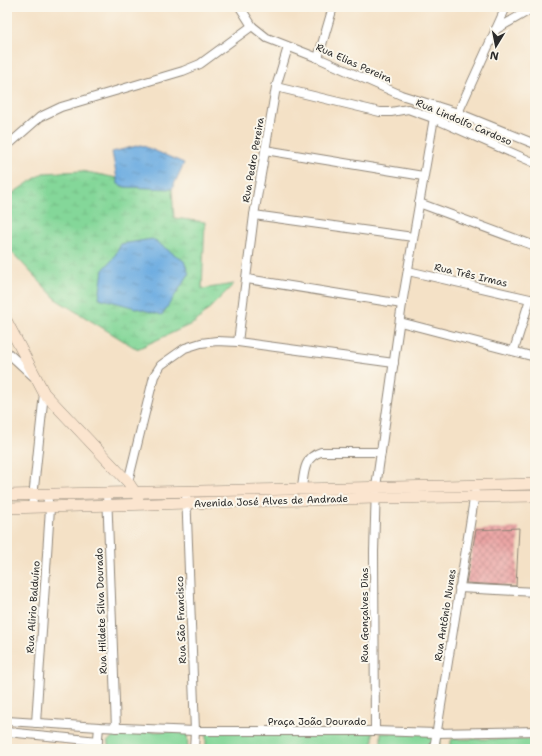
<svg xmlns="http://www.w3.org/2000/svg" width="542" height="756" font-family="'Shantell Sans',sans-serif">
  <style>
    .wetland { fill: url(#wetland-marsh); stroke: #588162 }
    .park { fill: #84d799; stroke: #588162 }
    .water { fill: url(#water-ripples); stroke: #4c6c86 }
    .building { fill: url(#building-cross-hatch) }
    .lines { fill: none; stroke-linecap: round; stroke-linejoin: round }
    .street-casing { stroke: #908678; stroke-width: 10 }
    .secondary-casing { stroke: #908678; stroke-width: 12 }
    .street { stroke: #fff; stroke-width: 8 }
    .secondary { stroke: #fbe5cf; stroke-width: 11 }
    .labels { text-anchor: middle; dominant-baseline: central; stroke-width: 4; stroke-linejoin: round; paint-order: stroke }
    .street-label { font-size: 10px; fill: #2b2b2b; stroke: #fbf7ec }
  </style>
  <defs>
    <pattern id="wetland-marsh" width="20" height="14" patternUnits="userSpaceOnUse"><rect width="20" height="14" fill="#84d799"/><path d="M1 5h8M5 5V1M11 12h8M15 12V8" fill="none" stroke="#72b984"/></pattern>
    <pattern id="water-ripples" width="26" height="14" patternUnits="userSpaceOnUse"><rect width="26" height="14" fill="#6eade1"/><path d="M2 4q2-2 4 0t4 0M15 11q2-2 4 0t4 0" fill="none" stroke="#5b8db7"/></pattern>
    <pattern id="building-cross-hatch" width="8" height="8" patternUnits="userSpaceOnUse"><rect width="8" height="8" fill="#eba6a5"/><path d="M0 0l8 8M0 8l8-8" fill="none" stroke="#bf8787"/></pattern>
  </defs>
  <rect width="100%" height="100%" fill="#fbf7ec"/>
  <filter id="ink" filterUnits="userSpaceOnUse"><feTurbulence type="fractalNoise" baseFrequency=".025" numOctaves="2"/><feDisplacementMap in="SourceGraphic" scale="8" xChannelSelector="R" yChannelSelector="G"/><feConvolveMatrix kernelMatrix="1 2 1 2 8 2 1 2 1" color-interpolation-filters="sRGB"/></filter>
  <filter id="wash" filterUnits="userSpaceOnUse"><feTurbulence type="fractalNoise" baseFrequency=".012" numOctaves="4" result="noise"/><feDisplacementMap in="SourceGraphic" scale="16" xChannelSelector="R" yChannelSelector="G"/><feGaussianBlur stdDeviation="0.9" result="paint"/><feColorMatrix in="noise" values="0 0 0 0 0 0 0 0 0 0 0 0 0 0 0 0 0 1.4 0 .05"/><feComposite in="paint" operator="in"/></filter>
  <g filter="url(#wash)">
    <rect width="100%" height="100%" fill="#f4e1c6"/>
    <polygon class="wetland" points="82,171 172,189 174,218 205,222 202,289 234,284 196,322 137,349 57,300 7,247 7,197 43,173"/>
    <g class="park">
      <polygon points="187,731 188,749 112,749 107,742 118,732"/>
      <polygon points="206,731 373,732 373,749 206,749"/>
      <polygon points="441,732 439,749 381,749 381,733"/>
      <polygon points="452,739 534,739 534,749 448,749"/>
    </g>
    <g class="water">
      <polygon points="141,145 184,163 172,189 125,187 118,184 112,152"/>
      <polygon points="152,239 184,261 189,274 162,315 99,298 103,270 113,259 121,244"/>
    </g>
    <g id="blocks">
      <polygon class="building" points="519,528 516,586 466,583 476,530"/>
    </g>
  </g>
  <g filter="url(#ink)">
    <use href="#blocks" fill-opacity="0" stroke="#908678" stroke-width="1"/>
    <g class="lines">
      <defs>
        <g id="street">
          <polyline points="240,7 252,26 267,38 318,58 401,95 458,113 535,144"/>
          <polyline points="495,30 535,7"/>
          <polyline points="318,58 333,7"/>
          <polyline points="276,87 380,112 391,112 408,109 433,118 535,163"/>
          <polyline points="452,126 506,7"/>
          <polyline points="7,146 40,117 61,107 183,71 200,64 252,26"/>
          <polyline points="265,150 423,176"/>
          <polyline points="419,203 535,246"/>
          <polyline points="254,215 413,237"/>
          <polyline points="408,271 530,299"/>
          <polyline points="247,279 402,304"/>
          <polyline points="400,322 535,357"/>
          <polyline points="238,342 254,215 276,87 288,47"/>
          <polyline points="514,350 530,299 534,300"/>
          <polyline points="7,352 33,376"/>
          <polyline points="128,482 154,376 161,365 185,348 201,343 217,341 238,342 394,363"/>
          <path d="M302,488C304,472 304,457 321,452H381"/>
          <polyline points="186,491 195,731 194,749"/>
          <polyline points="107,493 116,728"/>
          <polyline points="32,507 44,393"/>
          <polyline points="459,588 535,592"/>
          <polyline points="7,721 99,727 195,731 375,731 436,733 535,731"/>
          <polyline points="36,723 50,508 46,494"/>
          <polyline points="375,731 374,552 376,487 402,304 436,106"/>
          <polyline points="7,732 98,741"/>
          <polyline points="97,749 99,727"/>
          <polyline points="434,749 475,493"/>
        </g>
        <g id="secondary">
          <polyline points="7,322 44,393 128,482 138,497"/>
          <polyline points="7,495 535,484"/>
          <polyline points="7,508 375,498 535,496"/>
        </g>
      </defs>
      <use href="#street" class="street-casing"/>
      <use href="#secondary" class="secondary-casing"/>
      <use href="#street" class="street"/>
      <use href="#secondary" class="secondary"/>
    </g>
  </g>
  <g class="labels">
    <g class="street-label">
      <text transform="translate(354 63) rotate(24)">Rua Elias Pereira</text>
      <text transform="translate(464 122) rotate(23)">Rua Lindolfo Cardoso</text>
      <text transform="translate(253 160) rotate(-80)">Rua Pedro Pereira</text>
      <text transform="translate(471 275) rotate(13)">Rua Três Irmas</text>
      <text transform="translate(271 501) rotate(-2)">Avenida José Alves de Andrade</text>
      <text transform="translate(33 607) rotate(-86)">Rua Alirio Balduíno</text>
      <text transform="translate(101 611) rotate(-92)">Rua Hildete Silva Dourado</text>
      <text transform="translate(364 615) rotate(-90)">Rua Gonçalves Dias</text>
      <text transform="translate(445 615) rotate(-81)">Rua Antônio Nunes</text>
      <text transform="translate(181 620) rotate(-92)">Rua São Francisco</text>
      <text x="317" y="721">Praça João Dourado</text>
    </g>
  </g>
  <rect width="542" height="756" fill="none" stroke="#fbf7ec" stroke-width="24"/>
  <g transform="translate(496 46) rotate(190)" stroke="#fbf7ec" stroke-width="3" paint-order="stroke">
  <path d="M0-3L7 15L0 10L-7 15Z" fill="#2b2b2b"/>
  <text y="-6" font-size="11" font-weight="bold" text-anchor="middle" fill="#2b2b2b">N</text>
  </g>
</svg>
